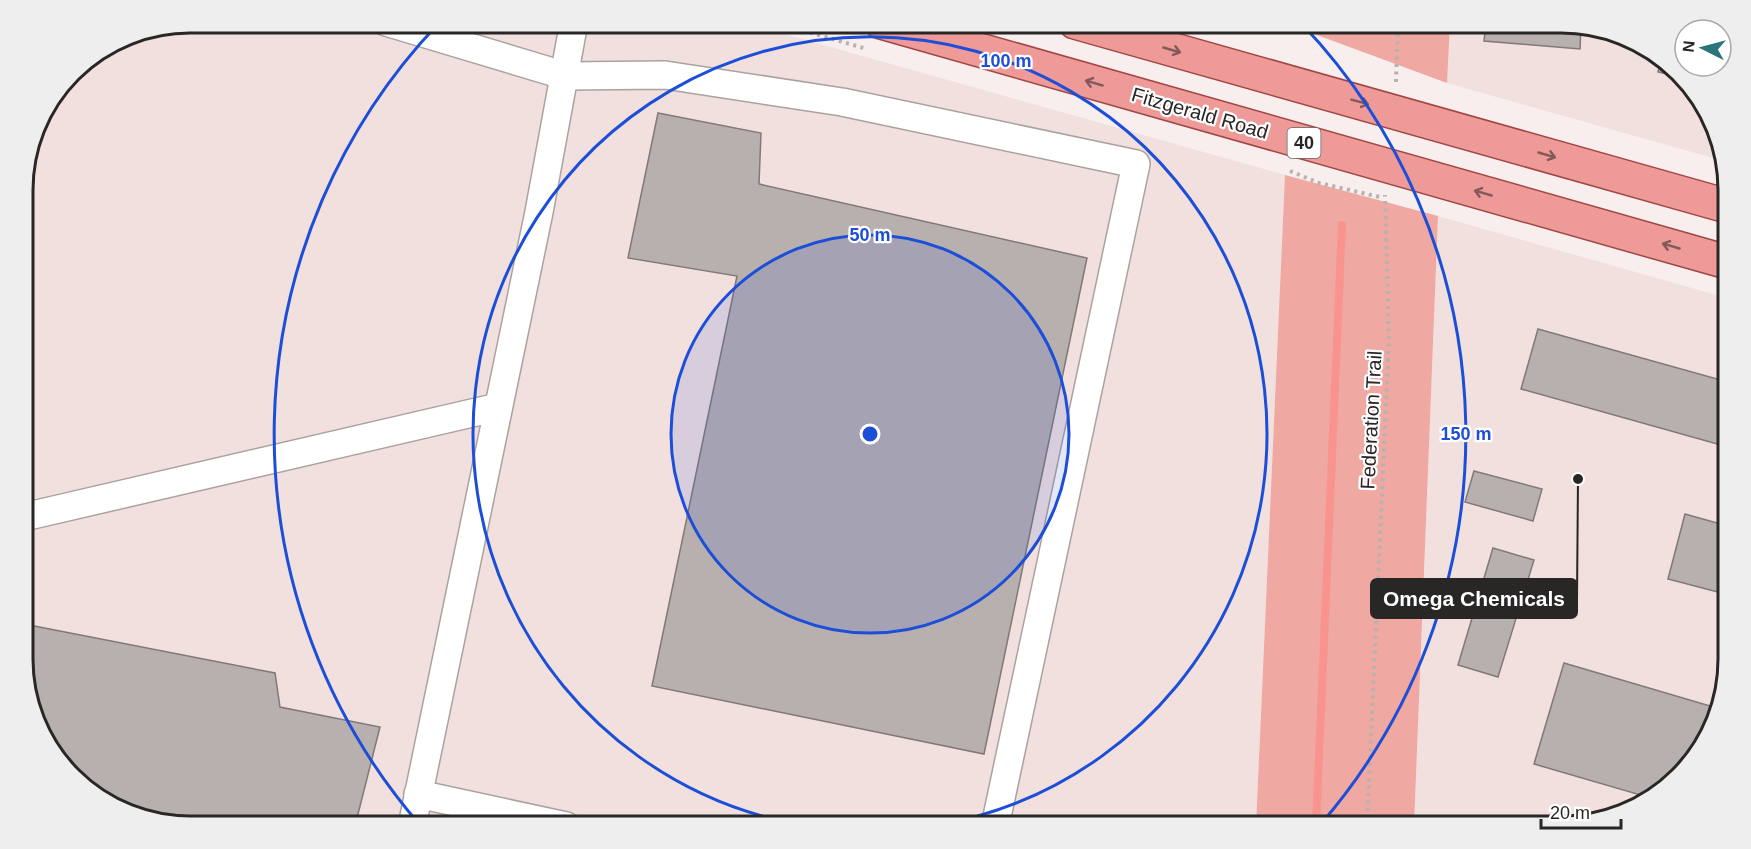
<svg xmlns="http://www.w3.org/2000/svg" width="1751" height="849" font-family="Arial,sans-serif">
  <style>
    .built { fill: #f1e0de }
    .green { fill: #efa8a2 }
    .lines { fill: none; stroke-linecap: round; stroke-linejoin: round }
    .stream { stroke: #f8948d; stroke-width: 8 }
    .building { fill: #b8b0af; stroke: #807978; stroke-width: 1.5 }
    .minor-casing { stroke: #aaa2a1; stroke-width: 30 }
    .major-casing { stroke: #a14643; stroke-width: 36 }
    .path { stroke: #b8b1b0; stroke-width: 4; stroke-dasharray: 3 4.5; stroke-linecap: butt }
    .minor { stroke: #fff; stroke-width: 27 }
    .major { stroke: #ee9a98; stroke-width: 33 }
    .oneway { stroke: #825a59 }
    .ring { fill: none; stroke: #1d4ed8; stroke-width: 3 }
    .labels { text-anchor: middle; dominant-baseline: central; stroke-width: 4.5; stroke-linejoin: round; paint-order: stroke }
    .shield { fill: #fff; stroke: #696767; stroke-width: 1.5 }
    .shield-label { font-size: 18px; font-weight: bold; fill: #292626 }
    .street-label { font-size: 20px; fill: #292626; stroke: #fff }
    .rim { fill: none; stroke: #292626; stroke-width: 3 }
    .centre { fill: #1d4ed8; stroke: #fff; stroke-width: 3 }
    .ring-label { font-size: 18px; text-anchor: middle; font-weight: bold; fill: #1d4ed8; stroke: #fff; stroke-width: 4.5; stroke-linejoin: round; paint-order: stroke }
    .leader { fill: none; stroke: #292626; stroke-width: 2 }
    .callout-dot { fill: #292626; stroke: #fff; stroke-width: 2 }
    .callout { fill: #292626; stroke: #292626; stroke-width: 2 }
    .callout-label { font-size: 21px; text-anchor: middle; font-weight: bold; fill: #fff }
  </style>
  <rect width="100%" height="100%" fill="#f7eeed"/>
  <g class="built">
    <polygon points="190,22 745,23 1285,175 1256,826 190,826 116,809 57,761 24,682 23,178 40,115 79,64 126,35"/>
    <polygon points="1450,23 1561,23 1635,40 1694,88 1724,161 1447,83"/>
    <polygon points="1438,216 1727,298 1728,660 1711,733 1654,799 1572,826 1414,826"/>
  </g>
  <g class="green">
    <polygon points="1298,23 1450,23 1447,83 1298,28"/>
    <polygon points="1285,175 1438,216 1414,826 1256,826"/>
  </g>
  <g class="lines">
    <polyline class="stream" points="1316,826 1342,225"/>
  </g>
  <g class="building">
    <polygon points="1486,22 1561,22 1581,27 1580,49 1484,41"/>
    <polygon points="1661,61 1681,77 1658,72"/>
    <polygon points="658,113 761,133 759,184 1087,258 984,754 652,686 737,276 628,258"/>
    <polygon points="1538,329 1728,382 1728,447 1521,389"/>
    <polygon points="1474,471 1542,489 1533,521 1465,502"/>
    <polygon points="1685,514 1728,526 1728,568 1724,567 1718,592 1668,579"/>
    <polygon points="1493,548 1534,560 1498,677 1458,665"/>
    <polygon points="24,624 275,673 280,707 380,727 355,826 190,826 116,809 57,761 24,682"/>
    <polygon points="1564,663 1717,708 1711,733 1654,799 1534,764"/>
  </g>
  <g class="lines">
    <defs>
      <g id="minor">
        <polyline points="386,22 566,76 665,75 842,102 1136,164 995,826"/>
        <polyline points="24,517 498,407"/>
        <polyline points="418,794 566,826"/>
        <polyline points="412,826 539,212 574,22"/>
      </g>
      <g id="major">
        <polyline points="881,22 1727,262"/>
        <polyline points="1075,22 1727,206"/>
      </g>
    </defs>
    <use href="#minor" class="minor-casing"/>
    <use href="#major" class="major-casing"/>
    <g class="path">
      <polyline points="774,22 867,49"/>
      <polyline points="1396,82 1398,22"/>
      <polyline points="1290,171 1319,183 1380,197"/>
      <polyline points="1367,826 1389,339 1385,195"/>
    </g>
    <use href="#minor" class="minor"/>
    <use href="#major" class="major"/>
  </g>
  <defs><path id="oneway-shaft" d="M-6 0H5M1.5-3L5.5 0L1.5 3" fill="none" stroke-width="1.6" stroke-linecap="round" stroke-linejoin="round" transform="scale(1.5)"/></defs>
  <g class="oneway">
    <use href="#oneway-shaft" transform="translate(1172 50) rotate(16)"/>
    <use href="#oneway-shaft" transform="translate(1094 83) rotate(-164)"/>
    <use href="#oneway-shaft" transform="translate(1360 102) rotate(15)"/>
    <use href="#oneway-shaft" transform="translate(1547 155) rotate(16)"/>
    <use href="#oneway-shaft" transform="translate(1483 193) rotate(-164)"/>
    <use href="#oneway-shaft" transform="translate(1671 246) rotate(-164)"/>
  </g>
  <circle cx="870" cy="434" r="199" fill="#1d4ed8" fill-opacity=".12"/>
  <g class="ring">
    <circle cx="870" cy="434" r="199"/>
    <path d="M808 826A397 397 0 1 1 932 826"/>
    <path d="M420 825A596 596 0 0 1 438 24M1302 24A596 596 0 0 1 1320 825"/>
  </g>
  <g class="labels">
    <rect class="shield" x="1287.5" y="128" width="33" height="30" rx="4.5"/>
    <g class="shield-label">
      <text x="1304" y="143">40</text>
    </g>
    <g class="street-label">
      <text transform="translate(1200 113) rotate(16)">Fitzgerald Road</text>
      <text transform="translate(1371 420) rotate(-87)">Federation Trail</text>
    </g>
  </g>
  <path d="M0 0H1751V849H0ZM190 33H1561A157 157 0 0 1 1718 190V659A157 157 0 0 1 1561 816H190A157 157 0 0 1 33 659V190A157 157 0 0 1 190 33Z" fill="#eee" fill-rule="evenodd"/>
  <path class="rim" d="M190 33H1561A157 157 0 0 1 1718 190V659A157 157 0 0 1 1561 816H190A157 157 0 0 1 33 659V190A157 157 0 0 1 190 33Z"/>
  <circle cx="870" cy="434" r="9" class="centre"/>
  <g class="ring-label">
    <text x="1006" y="67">100 m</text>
    <text x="870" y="241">50 m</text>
    <text x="1466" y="440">150 m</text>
  </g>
  <path class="leader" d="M1578 479L1577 599"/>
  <circle class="callout-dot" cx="1578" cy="479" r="6"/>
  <rect class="callout" x="1371" y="579" width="206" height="39" rx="6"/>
  <g class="callout-label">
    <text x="1474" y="606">Omega Chemicals</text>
  </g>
  <g transform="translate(1703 48) rotate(276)"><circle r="28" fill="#ffffff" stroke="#a9a8a8" stroke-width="1.5"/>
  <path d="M0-4.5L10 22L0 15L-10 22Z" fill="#2b747c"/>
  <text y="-9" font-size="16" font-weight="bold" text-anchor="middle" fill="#292626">N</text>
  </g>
  <path d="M1541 819v9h80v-9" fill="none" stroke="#292626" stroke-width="3"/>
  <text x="1550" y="819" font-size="18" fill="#292626" stroke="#ffffff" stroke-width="4.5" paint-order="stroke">20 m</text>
</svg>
